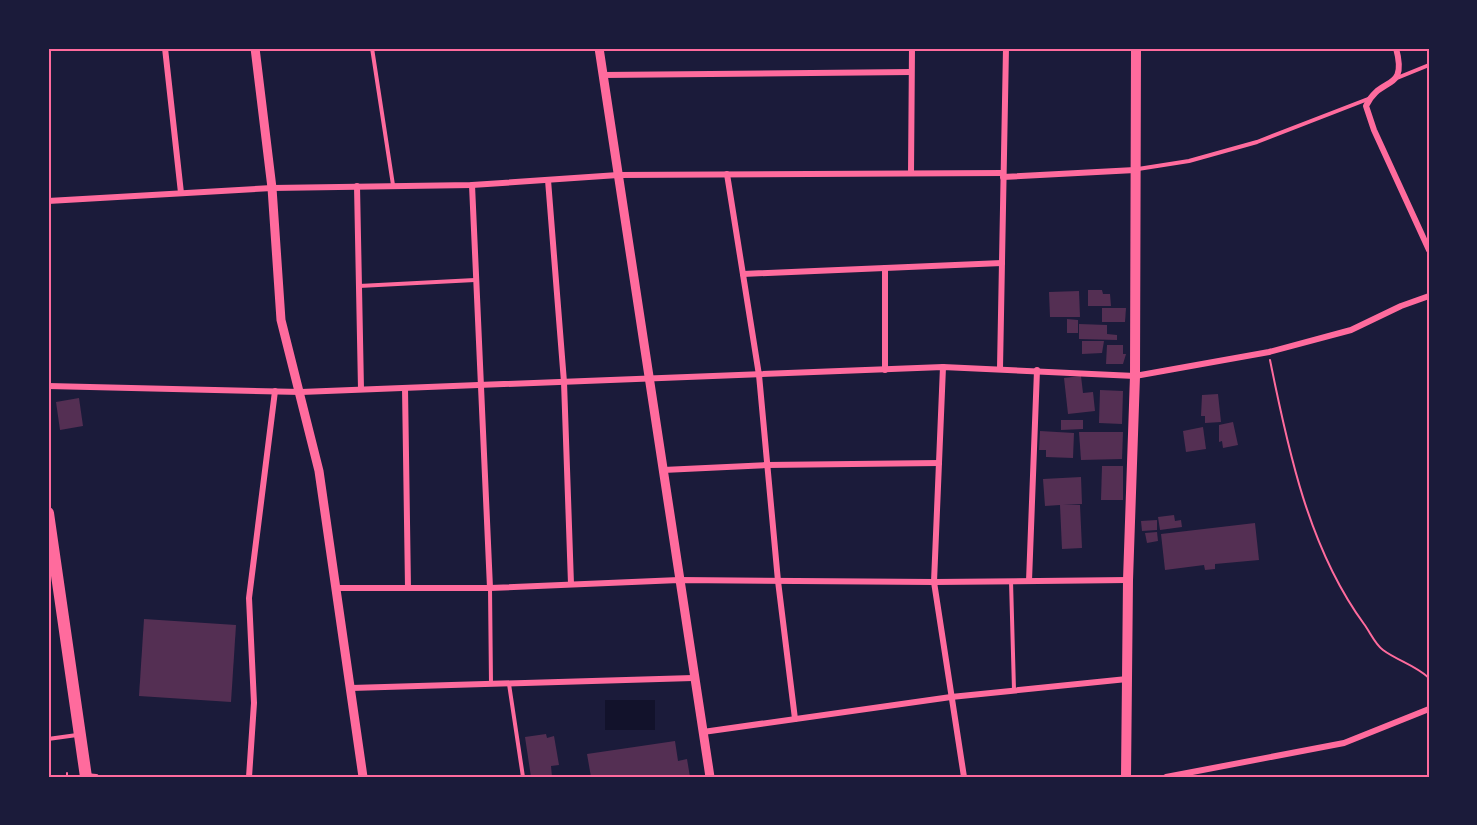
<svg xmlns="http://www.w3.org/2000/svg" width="1477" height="825" font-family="Commissioner,sans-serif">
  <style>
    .water { fill: #12122b }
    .building { fill: #542f53 }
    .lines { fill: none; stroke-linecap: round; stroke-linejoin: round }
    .path { stroke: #ff6b9d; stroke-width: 2 }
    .service { stroke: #ff6b9d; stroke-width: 4 }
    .minor { stroke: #ff6b9d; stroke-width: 6 }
    .tertiary { stroke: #ff6b9d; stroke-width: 9 }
    .secondary { stroke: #ff6b9d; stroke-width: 10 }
    .trunk { stroke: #ff6b9d; stroke-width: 12 }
    .neatline { fill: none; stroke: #ff6b9d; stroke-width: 2 }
  </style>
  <rect width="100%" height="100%" fill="#1b1b3a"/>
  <rect class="water" x="605" y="700" width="50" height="30"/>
  <g class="building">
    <polygon points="1088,290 1102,290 1103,294 1110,294 1111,306 1088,306"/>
    <polygon points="1079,291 1080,317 1050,317 1049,292"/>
    <polygon points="1102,308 1126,308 1125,322 1102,322"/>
    <polygon points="1067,319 1078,320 1078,333 1067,333"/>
    <polygon points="1079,324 1107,325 1107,334 1117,335 1117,340 1079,339"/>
    <polygon points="1082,341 1104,341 1102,353 1082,354"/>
    <polygon points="1107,345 1123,345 1123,354 1126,354 1123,364 1106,364"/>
    <polygon points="1081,376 1083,393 1093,392 1095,411 1068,414 1064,378"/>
    <polygon points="1100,390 1123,391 1122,424 1099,423"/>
    <polygon points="1218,394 1221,422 1205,423 1205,416 1201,416 1202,395"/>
    <polygon points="79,398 83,426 60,430 56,402"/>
    <polygon points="1061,420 1083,420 1083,429 1061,430"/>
    <polygon points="1233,422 1238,445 1223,448 1222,441 1219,442 1219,425"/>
    <polygon points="1203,427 1206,449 1186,452 1183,431"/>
    <polygon points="1040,431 1074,433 1073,458 1046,457 1046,450 1039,450"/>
    <polygon points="1079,432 1123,432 1122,459 1081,460"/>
    <polygon points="1102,466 1123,466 1123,500 1101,500"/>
    <polygon points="1081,477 1082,504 1063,505 1080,505 1082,548 1062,549 1060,505 1045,506 1043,479"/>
    <polygon points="1174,515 1175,521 1181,520 1182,527 1160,530 1158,517"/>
    <polygon points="1157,520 1157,530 1142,531 1141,521"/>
    <polygon points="1255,523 1259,560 1215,564 1215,569 1205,570 1204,565 1165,570 1161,534"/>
    <polygon points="1157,532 1158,541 1147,543 1145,533"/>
    <polygon points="144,619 236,625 231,702 139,696"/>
    <polygon points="546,734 547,738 554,736 559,765 551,766 552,777 531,777 525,737"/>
    <polygon points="675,741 678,761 687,759 690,777 591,777 587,754"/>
  </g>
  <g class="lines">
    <g class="path">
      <path d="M1270,360C1288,450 1309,549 1364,624C1370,632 1375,644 1383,650C1398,661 1415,665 1429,678"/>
      <polyline points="67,773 67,777"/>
    </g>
    <g class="service">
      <polyline points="372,48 393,185"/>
      <polyline points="1397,78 1429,65"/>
      <polyline points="1138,169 1189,161 1257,142 1368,99"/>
      <polyline points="359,286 475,280"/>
      <polyline points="1011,581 1014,690"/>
      <polyline points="490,588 491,684"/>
      <polyline points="509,684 523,777"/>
      <polyline points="48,739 77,735"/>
    </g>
    <g class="minor">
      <polyline points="165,48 181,193"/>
      <path d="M1396,48C1408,93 1380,75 1366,106L1374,130L1429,250"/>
      <polyline points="603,75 911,72"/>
      <polyline points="911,173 912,48"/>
      <polyline points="727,174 759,375 778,581 795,719"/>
      <polyline points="1003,177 1135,170"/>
      <polyline points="548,180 564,382 571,584"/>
      <polyline points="472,185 490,588"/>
      <polyline points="357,186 361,389"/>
      <polyline points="48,201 272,188 472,185 618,175 1003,173"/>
      <polyline points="885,268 885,370"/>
      <polyline points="743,274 1002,263"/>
      <polyline points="943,367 934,582 964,777"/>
      <polyline points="1000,368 1006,48"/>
      <polyline points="48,386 301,392 943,367 1135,376 1269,352 1351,330 1401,306 1429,296"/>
      <polyline points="405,388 408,588"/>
      <polyline points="663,470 767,465 939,463"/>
      <polyline points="1029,581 1037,370"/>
      <polyline points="337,588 490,588 679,580 934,582 1128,580"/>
      <polyline points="351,688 693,678"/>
      <polyline points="703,732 951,697 1127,679"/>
      <polyline points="86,776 96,777"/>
      <polyline points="249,777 254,703 249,598 275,391"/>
      <polyline points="1166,777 1344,743 1429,709"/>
    </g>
    <g class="tertiary">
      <polyline points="255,48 272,188 281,320 319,471 363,777"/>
      <polyline points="599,48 710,777"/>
    </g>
    <polyline class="secondary" points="1126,777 1128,580 1135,376 1136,48"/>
    <polyline class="trunk" points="48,513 86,777"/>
  </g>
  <rect width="1477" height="825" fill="none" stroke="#1b1b3a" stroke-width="99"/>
  <rect x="50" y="50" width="1378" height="726" class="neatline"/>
</svg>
